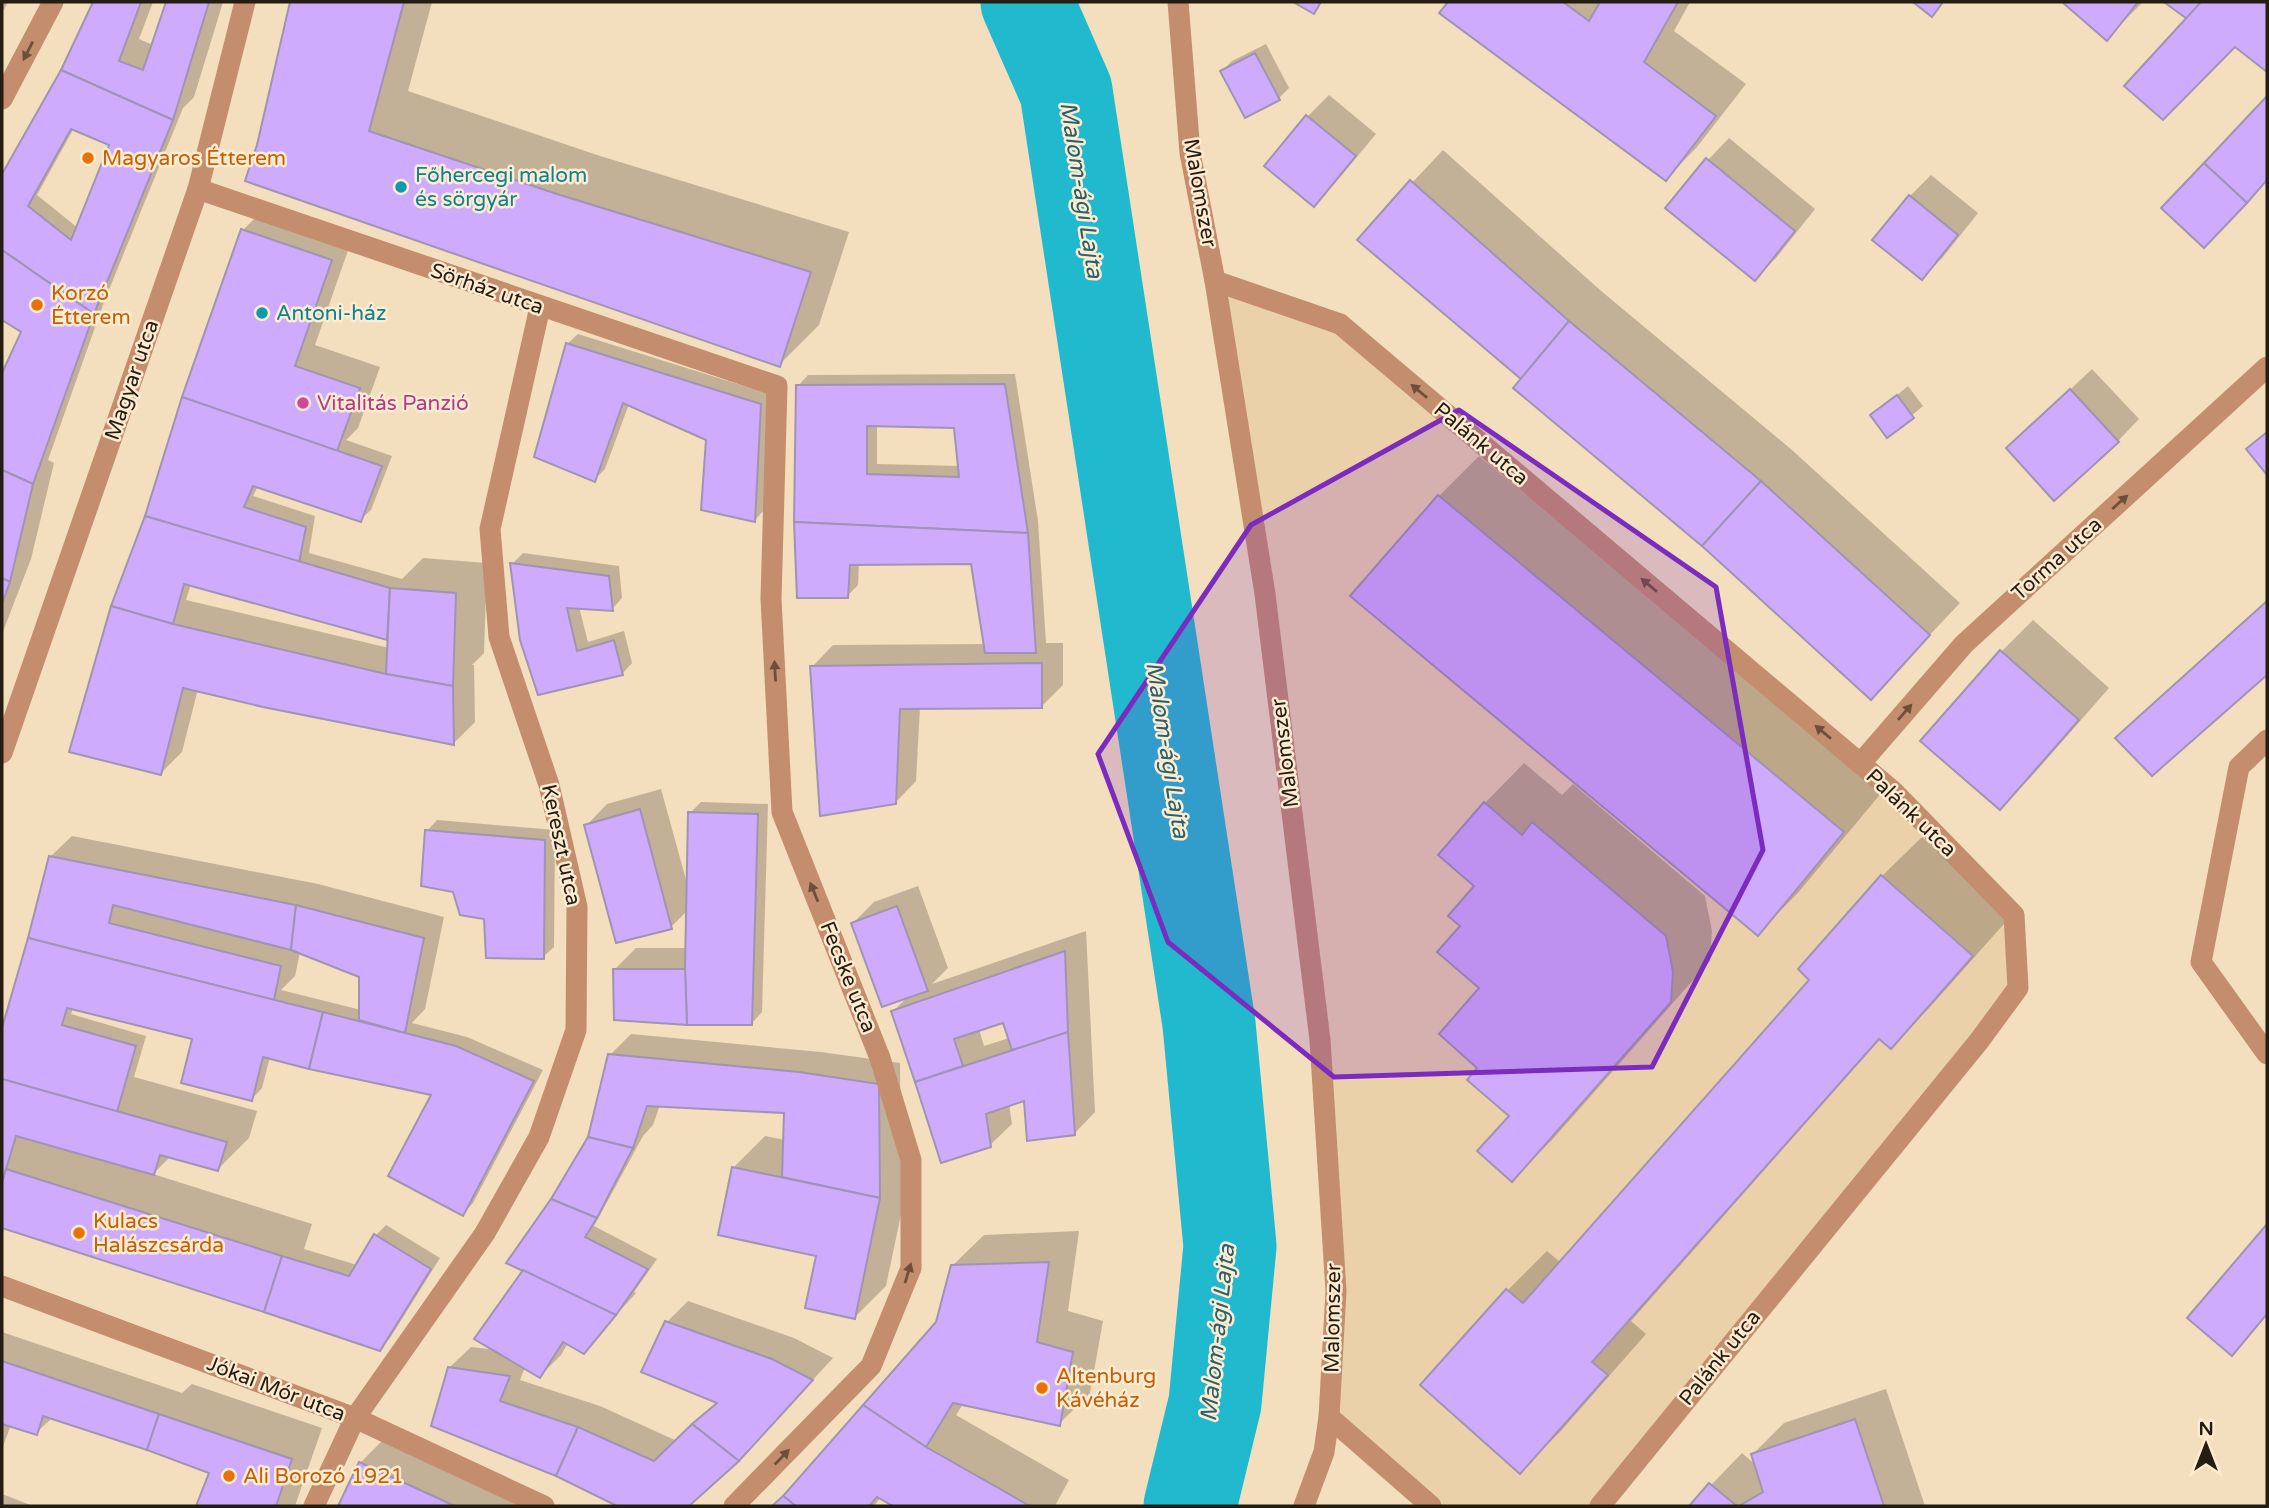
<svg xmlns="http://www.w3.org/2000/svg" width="2269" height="1508" font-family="'Varela Round',sans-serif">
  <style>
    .built { fill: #ebd1aa }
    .shadow { fill: #0003; fill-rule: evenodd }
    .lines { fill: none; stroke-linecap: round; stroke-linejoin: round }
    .river { stroke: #20b9ce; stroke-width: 93 }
    .building { fill: #cfabfd; stroke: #a093b3; stroke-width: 2; fill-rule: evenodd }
    .minor { stroke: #c48d6d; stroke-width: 21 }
    .oneway { fill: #6d4f3a }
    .marked { fill: #7b2cbf; fill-opacity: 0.2; stroke: #7b2cbf; stroke-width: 5; stroke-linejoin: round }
    .food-dot { fill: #e8710a; stroke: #fdecd1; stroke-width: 2.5 }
    .culture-dot { fill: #0f9aa8; stroke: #fdecd1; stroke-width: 2.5 }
    .hotel-dot { fill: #d1479c; stroke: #fdecd1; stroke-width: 2.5 }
    .labels { text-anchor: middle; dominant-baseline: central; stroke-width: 5; stroke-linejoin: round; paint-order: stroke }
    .food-label { font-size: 21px; fill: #c56008; stroke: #fdecd1; text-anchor: start }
    .culture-label { font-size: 21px; fill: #0d838f; stroke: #fdecd1; text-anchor: start }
    .street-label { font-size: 21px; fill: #251d11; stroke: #fdecd1 }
    .hotel-label { font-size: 21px; fill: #b23c85; stroke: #fdecd1; text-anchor: start }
    .water-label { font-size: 23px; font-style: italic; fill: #29606a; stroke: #fdecd1 }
  </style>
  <rect width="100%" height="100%" fill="#f3debd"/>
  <polygon class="built" points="1215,281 1340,324 1894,792 2014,915 2018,988 1600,1506 1431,1506 1329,1417 1320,1040"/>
  <g class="shadow">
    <polygon points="2,2 8,2 2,13"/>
    <path d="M95,2H153L139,39L153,45L168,2H223L194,97L183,108L104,302L48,460L54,463L31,559L2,634V378L23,331L2,318V179L63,71ZM74,128L111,144L78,228L37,195Z"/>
    <polygon points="292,2 432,2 408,91 597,155 849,232 819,325 779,365 258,146"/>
    <polygon points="1450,2 1690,2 1674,31 1746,84 1697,147 1666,179 1441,13"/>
    <polygon points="2064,2 2143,2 2107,38"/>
    <polygon points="2167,2 2267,2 2267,70 2235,45 2190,19"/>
    <polygon points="1266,44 1289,88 1279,98 1222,71 1232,61"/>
    <polygon points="1329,95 1376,134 1335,183 1314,204 1308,116"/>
    <polygon points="2267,98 2267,181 2226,225 2164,208"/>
    <polygon points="1729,138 1815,209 1776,258 1755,279 1708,160"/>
    <polygon points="1443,150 1600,290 1792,450 1960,603 1871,697 1523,379 1359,239"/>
    <polygon points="1931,175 1978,213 1943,257 1922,278 1874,239 1910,196"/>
    <path d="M264,209L352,239L315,345L380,367L358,428L346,440L392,456L371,510L360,520L258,486L253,496L315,516L309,553L402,579L423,558L487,563L484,653L472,665H474L475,722L453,744L198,689L182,752L161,773L147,517L243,230ZM191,584L387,638L390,635L389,648L186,600Z"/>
    <polygon points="578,334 770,394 765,509 755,520 708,439 629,404 605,469 594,480 567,344"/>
    <polygon points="2092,369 2139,419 2118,441 2030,427"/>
    <path d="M1015,374L1038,521L1046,643H1063V685L1041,707H920L916,781L895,803L812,667L833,645L985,644L972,562L859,563L858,585L847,596L798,386L808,375ZM877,425L956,426L960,466L877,464Z"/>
    <polygon points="1908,386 1923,406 1888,435 1873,415"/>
    <polygon points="1479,456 1883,791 1797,894 1758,933 1439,496"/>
    <polygon points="523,553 619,566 622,598 612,609 579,607 588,642 624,631 632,663 622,674 539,693 512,564"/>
    <polygon points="2267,600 2267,672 2152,773 2118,738 2149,707"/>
    <polygon points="2033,620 2109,688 2031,777 2000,808 2001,652"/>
    <polygon points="1524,763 1562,795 1573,784 1705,896 1712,931 1710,961 1552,1140 1512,1180 1511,1115 1480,1068 1481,988 1462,926 1477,886 1485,803"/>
    <polygon points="661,789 688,887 690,813 701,802 768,804 762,1012 752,1023 615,969 636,948 687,948 688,910 671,927 586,826 607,804"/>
    <polygon points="437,820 555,830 554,947 543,957 485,918 454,890 427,831"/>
    <path d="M72,836L318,884L444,917L425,1009L412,1023L467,1037L543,1070L473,1203L463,1214L433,1094L270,1057L262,1088L252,1099L194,1038L73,1008L71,1014L146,1036L134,1077L257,1111L249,1138L218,1169L171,1156L153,1174L312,1224L304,1249L357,1265L376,1235L386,1225L440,1258L390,1338L379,1349L2,1226V1034L50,857ZM300,952L360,976L361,1010L281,990L295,976Z"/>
    <polygon points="1922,837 2011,916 1930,1007 1891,1047 1881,1038 1631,1321 1646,1334 1560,1432 1520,1471 1507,1291 1547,1251 1561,1263 1812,980 1882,876"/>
    <path d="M918,886L948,968L932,984L1086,931L1095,1112L1074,1134L1026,1098L1009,1104L1012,1124L990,1145L942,1161L893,1011L909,996L853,923L874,902ZM1004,1021L1009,1038L984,1046L979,1029Z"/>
    <polygon points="631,1034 821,1052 900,1063 901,1165 911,1167 886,1286 855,1317 818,1254 734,1167 765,1136 785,1140 786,1111 660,1105 653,1125 643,1136 594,1226 657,1259 634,1292 636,1293 583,1352 568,1343 561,1355 540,1376 525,1367 520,1380 600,1406 677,1441 719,1402 667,1322 688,1301 794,1338 833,1358 760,1437 687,1506 621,1506 557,1475 449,1368 471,1347 497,1350 553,1200 589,1138 610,1055"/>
    <polygon points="2267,1226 2267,1315 2232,1354 2189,1318"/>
    <polygon points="1079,1231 1068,1311 1103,1321 1090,1393 1059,1424 963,1404 956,1415 1069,1480 1055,1506 897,1506 881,1497 874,1506 775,1506 937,1323 952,1266 984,1235"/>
    <polygon points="2,1332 182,1393 192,1384 322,1428 295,1506 198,1506 211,1472 52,1418 36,1433 11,1425 2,1449"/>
    <polygon points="1886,1389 1925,1506 1691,1506 1742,1453 1757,1466 1753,1454 1784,1423"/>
    <polygon points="391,1432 527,1494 518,1506 340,1506 360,1463"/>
    <polygon points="2,1494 33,1506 2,1506"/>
  </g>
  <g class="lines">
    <polyline class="river" points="1027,2 1066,91 1209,1024 1230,1246 1215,1403 1190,1506"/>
  </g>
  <g class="building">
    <polygon points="93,2 141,2 119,61 143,70 166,2 209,2 173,120 61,70"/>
    <polygon points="290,2 404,2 369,131 557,194 811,272 780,367 245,181 257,145"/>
    <polygon points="1293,2 1321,2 1314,14"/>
    <polygon points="1448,2 1563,2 1589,21 1600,2 1678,2 1644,62 1716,116 1666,181 1439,13"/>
    <polygon points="1913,2 1943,2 1932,17"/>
    <polygon points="2062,2 2138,2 2107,41"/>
    <polygon points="2164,2 2201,2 2187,19"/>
    <polygon points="2201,2 2267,2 2267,72 2235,47 2163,120 2124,86"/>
    <polygon points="1255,53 1280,100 1245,118 1220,71"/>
    <path d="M61,70L173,120L94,314L2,250V174ZM71,129L109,145L71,240L28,206Z"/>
    <polygon points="2267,96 2267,180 2247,203 2204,163"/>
    <polygon points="1306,115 1356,156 1314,207 1264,166"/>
    <polygon points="1706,158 1795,231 1755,281 1665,208"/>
    <polygon points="2204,163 2247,203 2204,248 2161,208"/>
    <polygon points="1410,180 1569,321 1521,379 1357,240"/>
    <polygon points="1909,195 1958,235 1922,280 1872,240"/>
    <polygon points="241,229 332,260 295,366 360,388 337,451 182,397"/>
    <polygon points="2,250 94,314 33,484 2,470 2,373 21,332 2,320"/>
    <polygon points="1569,321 1761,481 1702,546 1513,388"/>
    <polygon points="566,343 761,404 755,522 701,510 706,440 623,403 595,482 534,457"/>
    <path d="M1005,384L1028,533L794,522L796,385ZM867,426L954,428L959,477L867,474Z"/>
    <polygon points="2070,389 2119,442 2054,501 2006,448"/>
    <polygon points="1897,395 1914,418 1887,438 1870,415"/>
    <polygon points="182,397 382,466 361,522 253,486 244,507 306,527 299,563 145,516"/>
    <polygon points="2267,432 2267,475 2246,449"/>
    <polygon points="2,470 33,484 10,582 2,578"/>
    <polygon points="1761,481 1930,635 1871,700 1702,546"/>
    <polygon points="1438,495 1844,832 1758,936 1350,596"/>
    <polygon points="145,516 390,588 387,640 184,584 173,624 111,606"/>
    <polygon points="794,522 1028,533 1036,653 985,653 971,564 850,565 848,598 797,598"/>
    <polygon points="510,563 609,576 613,611 567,608 577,651 614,640 623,675 538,695 520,640"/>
    <polygon points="2,578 10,582 2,604"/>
    <polygon points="390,588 456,593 453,686 386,674"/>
    <polygon points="2267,601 2267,675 2152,776 2115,738"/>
    <polygon points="111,606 173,624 386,674 453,686 454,745 263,707 183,688 161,775 69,752"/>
    <polygon points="2000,650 2079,720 2000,810 1920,741"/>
    <polygon points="1042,663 1042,708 900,709 896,804 820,816 810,666"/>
    <polygon points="1484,802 1522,835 1532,822 1666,936 1673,972 1671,1002 1512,1182 1477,1151 1509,1116 1467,1080 1477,1068 1439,1034 1479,988 1437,952 1460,926 1448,916 1474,886 1438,855"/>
    <polygon points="640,809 672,929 616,943 584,825"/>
    <polygon points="688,812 758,814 752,1025 687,1025 685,969"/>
    <polygon points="425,830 545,840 544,959 486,958 484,919 460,915 453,892 421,886"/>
    <polygon points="49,856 296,905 291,950 113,905 109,923 281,966 274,1000 28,938"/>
    <polygon points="1881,875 1973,956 1891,1049 1879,1039 1592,1362 1608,1375 1520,1474 1420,1385 1506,1289 1523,1303 1809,980 1798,969"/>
    <polygon points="296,905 424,938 405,1033 359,1020 359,977 291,950"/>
    <polygon points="897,906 928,991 882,1007 851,923"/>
    <polygon points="28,938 323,1012 309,1069 263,1057 252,1101 181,1083 192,1039 67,1008 62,1025 136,1046 117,1112 2,1079 2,1028"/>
    <polygon points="1065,951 1068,1032 1012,1050 1003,1023 954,1039 963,1066 915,1082 891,1011"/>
    <polygon points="613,969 685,969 687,1025 614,1020"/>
    <polygon points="323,1012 456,1046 534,1081 463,1216 388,1176 431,1095 309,1069"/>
    <polygon points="1068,1032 1075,1135 1027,1141 1024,1101 986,1114 991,1147 941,1163 915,1082"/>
    <polygon points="608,1054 799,1072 879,1084 880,1198 782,1177 784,1113 647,1106 633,1148 588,1137"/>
    <polygon points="2,1079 227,1142 218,1171 160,1155 154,1175 16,1136 2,1183"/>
    <polygon points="588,1137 633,1148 597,1218 551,1199"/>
    <polygon points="732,1167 880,1198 855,1319 805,1308 816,1256 718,1235"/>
    <polygon points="6,1169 282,1256 264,1312 2,1228 2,1183"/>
    <polygon points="551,1199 597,1218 585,1237 648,1269 616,1315 506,1263"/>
    <polygon points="2267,1224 2267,1314 2232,1356 2187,1318"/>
    <polygon points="374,1234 431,1269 380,1351 264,1312 282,1256 349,1276"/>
    <polygon points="1049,1262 1037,1342 1073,1352 1060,1426 953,1403 926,1447 863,1405 936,1322 951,1265"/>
    <polygon points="523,1270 616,1315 584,1354 563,1342 540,1378 474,1339"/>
    <polygon points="665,1321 772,1359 813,1380 739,1461 692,1424 717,1403 641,1372"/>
    <polygon points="2,1361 159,1414 147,1450 43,1416 37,1435 2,1424"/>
    <polygon points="448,1367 510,1376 500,1401 578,1427 556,1476 431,1426"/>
    <polygon points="863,1405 926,1447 1030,1506 893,1506 877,1497 869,1506 796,1506 783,1496"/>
    <polygon points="159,1414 292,1459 276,1506 196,1506 209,1473 147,1450"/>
    <polygon points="1855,1419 1884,1506 1739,1506 1763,1492 1751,1454"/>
    <polygon points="692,1424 739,1461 689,1506 617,1506 556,1476 578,1427 654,1461"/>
    <polygon points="359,1462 455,1506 338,1506"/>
    <polygon points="1709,1483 1737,1506 1689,1506"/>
    <polygon points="783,1496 796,1506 772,1506"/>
  </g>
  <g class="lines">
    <g class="minor">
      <polyline points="1178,2 1190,153 1215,281 1265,594 1320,1040 1336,1291 1329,1417 1324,1452 1304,1506"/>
      <polyline points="2,99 53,2"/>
      <polyline points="198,189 777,386 771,599 782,812 880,1058 911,1160 911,1268 871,1366 734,1506"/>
      <polyline points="1215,281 1340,324 1894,792 2014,915 2018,988 1979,1041 1600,1506"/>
      <polyline points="2267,740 2239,767 2201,962 2267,1054"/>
      <polyline points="2,753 198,189 245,2"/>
      <polyline points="1860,764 1964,644 2267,367"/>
      <polyline points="2,1286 355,1418 544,1506"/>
      <polyline points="1329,1417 1431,1506"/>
      <polyline points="314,1506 355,1418 485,1233 539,1137 576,1030 577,907 549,785 499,637 490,529 540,307"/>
    </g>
  </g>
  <defs><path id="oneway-solid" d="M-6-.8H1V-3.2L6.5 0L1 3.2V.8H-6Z" transform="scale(1.75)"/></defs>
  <g class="oneway">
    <use href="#oneway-solid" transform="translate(28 51) rotate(117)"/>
    <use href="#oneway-solid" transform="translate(1419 391) rotate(-140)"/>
    <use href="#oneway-solid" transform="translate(2120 502) rotate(-42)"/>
    <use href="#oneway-solid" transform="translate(1649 585) rotate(-140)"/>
    <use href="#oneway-solid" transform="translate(775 671) rotate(-93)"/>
    <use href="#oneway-solid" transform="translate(1905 712) rotate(-49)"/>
    <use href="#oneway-solid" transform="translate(1823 732) rotate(-140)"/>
    <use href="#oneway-solid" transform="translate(814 892) rotate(-112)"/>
    <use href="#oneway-solid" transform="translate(908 1273) rotate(-73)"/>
    <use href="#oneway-solid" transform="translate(782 1457) rotate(-46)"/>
  </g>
  <path class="marked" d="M1459,410L1716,587L1763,850L1652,1067L1334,1077L1168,942L1098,754L1251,525Z"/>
  <g class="food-dot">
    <circle cx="88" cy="158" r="7"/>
    <circle cx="37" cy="305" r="7"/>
    <circle cx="79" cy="1233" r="7"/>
    <circle cx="1042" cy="1388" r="7"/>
    <circle cx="229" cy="1476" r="7"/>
  </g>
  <g class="culture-dot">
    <circle cx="401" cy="187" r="7"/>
    <circle cx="262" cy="313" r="7"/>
  </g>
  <circle class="hotel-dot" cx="303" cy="403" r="7"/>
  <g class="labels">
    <g class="food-label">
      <text x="102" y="158">Magyaros Étterem</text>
      <text x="51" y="293">Korzó<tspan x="51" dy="24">Étterem</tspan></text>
      <text x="93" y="1221">Kulacs<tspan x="93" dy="24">Halászcsárda</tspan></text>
      <text x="1056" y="1376">Altenburg<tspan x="1056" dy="24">Kávéház</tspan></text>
      <text x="243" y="1476">Ali Borozó 1921</text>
    </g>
    <g class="culture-label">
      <text x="415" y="175">Főhercegi malom<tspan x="415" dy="24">és sörgyár</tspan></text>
      <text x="276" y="313">Antoni-ház</text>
    </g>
    <g class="street-label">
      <text transform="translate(1200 193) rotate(80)">Malomszer</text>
      <text transform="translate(487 289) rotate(19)">Sörház utca</text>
      <text transform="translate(132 380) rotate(-71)">Magyar utca</text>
      <text transform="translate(1481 444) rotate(40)">Palánk utca</text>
      <text transform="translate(2057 559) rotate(-42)">Torma utca</text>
      <text transform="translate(1285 753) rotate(-97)">Malomszer</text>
      <text transform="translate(1911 813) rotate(44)">Palánk utca</text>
      <text transform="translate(561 845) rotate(78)">Kereszt utca</text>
      <text transform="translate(848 977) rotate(68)">Fecske utca</text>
      <text transform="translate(1333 1318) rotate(-89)">Malomszer</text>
      <text transform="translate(1720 1358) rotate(-51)">Palánk utca</text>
      <text transform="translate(276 1389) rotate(21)">Jókai Mór utca</text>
    </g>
    <g class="hotel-label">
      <text x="317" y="403">Vitalitás Panzió</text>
    </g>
    <g class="water-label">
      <text transform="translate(1081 190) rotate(81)">Malom-ági Lajta</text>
      <text transform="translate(1167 750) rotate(81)">Malom-ági Lajta</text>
      <text transform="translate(1218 1333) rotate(-84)">Malom-ági Lajta</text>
    </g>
  </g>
  <rect width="2269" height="1508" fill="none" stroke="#251d11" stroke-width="7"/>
  <g transform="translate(2206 1445)" stroke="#fdecd1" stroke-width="5" paint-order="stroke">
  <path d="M0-5L12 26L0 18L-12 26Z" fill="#251d11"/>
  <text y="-10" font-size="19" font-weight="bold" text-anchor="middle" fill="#251d11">N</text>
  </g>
</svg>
